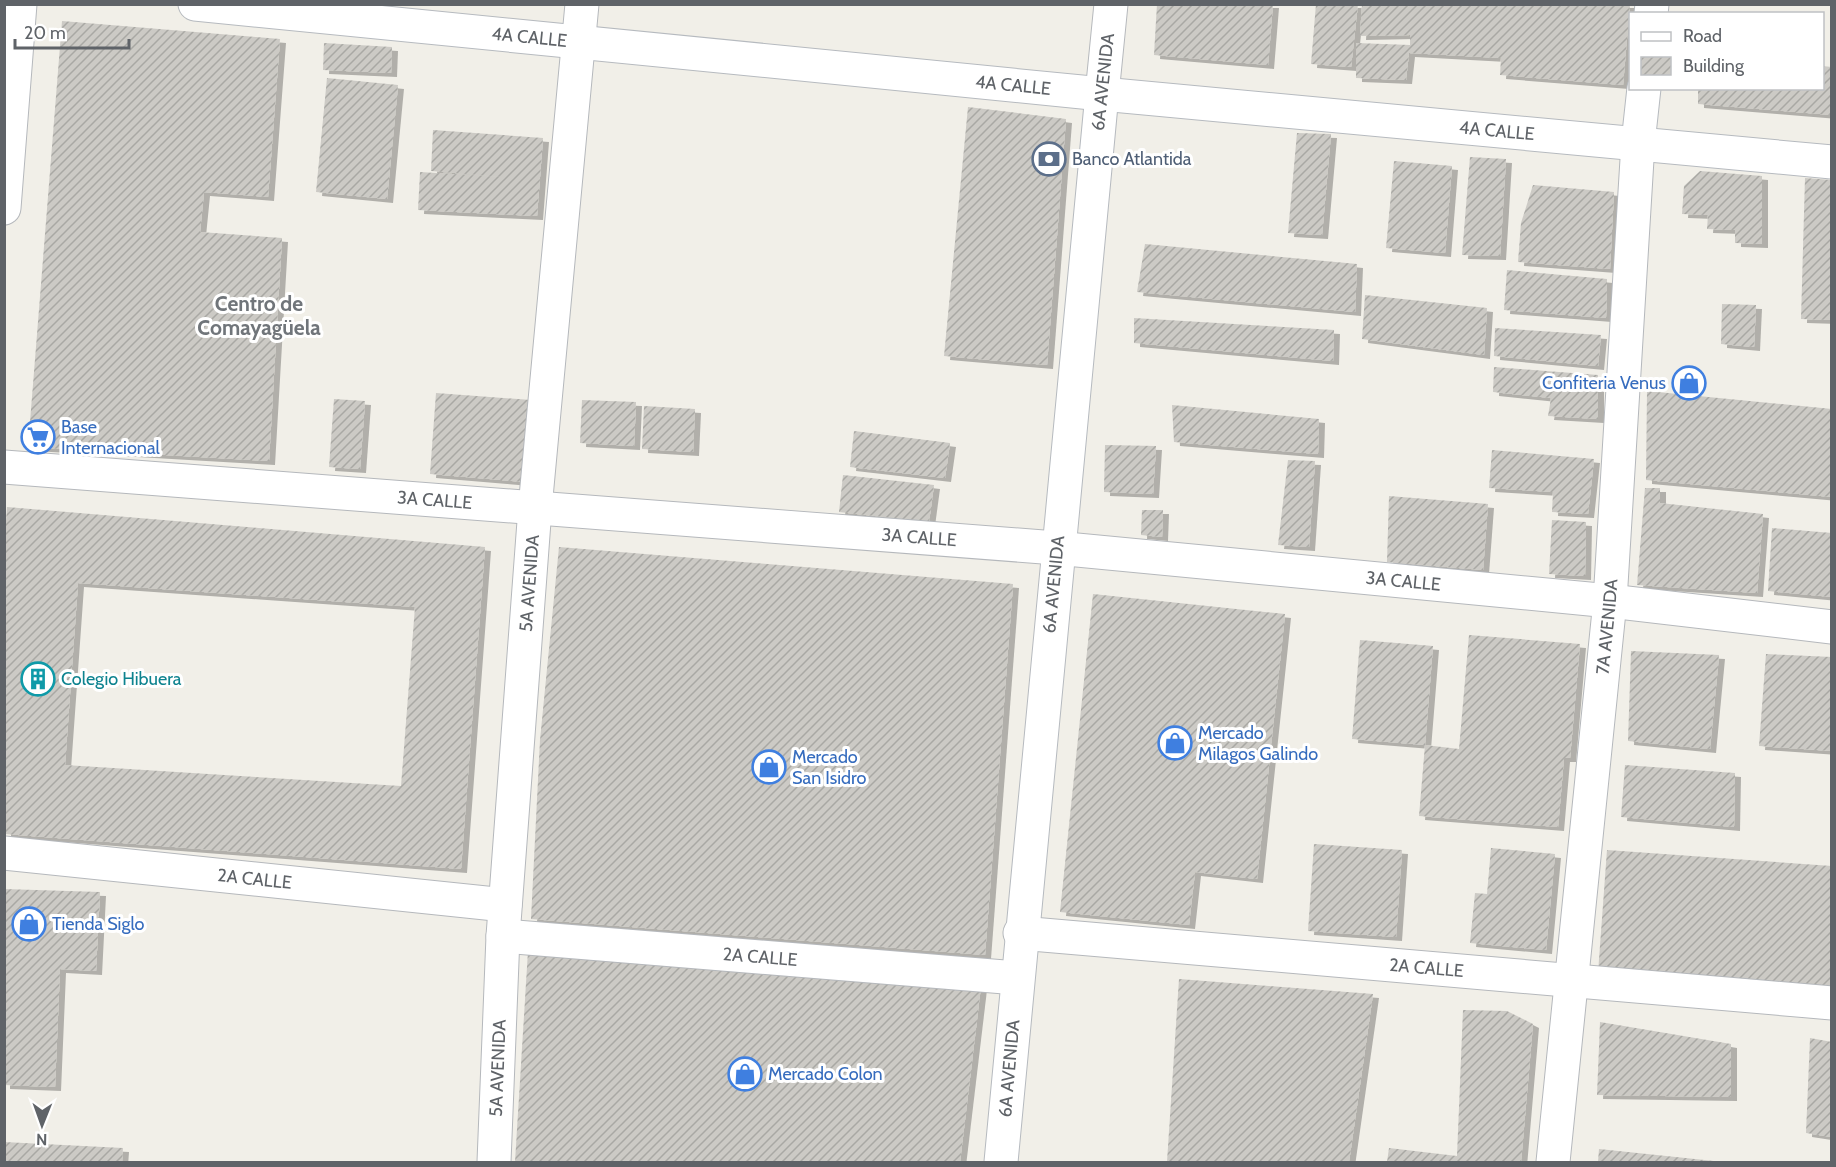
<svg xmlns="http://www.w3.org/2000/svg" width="1836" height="1167" font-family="Cabin,sans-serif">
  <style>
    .building { fill: url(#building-hatch); fill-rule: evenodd; filter: url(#shadow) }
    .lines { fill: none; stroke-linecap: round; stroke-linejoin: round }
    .street-casing { stroke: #b5b8bc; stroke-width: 35 }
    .secondary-casing { stroke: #b6babf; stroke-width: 35 }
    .street { stroke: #fff; stroke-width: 33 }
    .secondary { stroke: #fff; stroke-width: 33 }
    .labels { text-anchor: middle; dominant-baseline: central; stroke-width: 6; stroke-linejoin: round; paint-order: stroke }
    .street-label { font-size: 18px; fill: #5f6368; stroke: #fff }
    .service-label { font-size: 18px; fill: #4e5e75; stroke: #fff; text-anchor: start }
    .shop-label { font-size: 18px; fill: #366cbe; stroke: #fff; text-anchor: start }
    .culture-label { font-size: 18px; fill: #0d838f; stroke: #fff; text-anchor: start }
    .quarter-label { font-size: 21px; font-weight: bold; fill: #70757a; stroke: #fff }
  </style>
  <defs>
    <pattern id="building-hatch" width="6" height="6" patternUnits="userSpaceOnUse" patternTransform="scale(1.5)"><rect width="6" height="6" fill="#cccac5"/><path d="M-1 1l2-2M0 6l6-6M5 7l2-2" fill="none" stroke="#a9a8a4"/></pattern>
    <filter id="shadow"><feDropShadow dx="6" dy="4" stdDeviation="0" flood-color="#0004"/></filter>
  </defs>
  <rect width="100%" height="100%" fill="#f1efe8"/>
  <g class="building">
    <polygon points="1157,4 1273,4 1268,65 1154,55"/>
    <polygon points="1316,4 1358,4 1351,67 1311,64"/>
    <polygon points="1362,4 1630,4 1623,85 1500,75 1501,58 1409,53 1406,80 1356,78 1356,43 1410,45 1410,35 1360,36"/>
    <polygon points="62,21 280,39 268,197 204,192 200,232 282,238 269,461 28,447"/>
    <polygon points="324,43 392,47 391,73 323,70"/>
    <polygon points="1822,66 1832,67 1832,115 1698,104 1698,88 1822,88"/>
    <polygon points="327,78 398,85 387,199 316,192"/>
    <polygon points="968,107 1066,119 1047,365 944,356"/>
    <polygon points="433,130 543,138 537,216 418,210 420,172 502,177 431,171"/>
    <polygon points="1297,133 1331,134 1322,235 1288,233"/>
    <polygon points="1470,157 1506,159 1500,256 1462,255"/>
    <polygon points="1394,161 1452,166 1445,253 1386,248"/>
    <polygon points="1700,171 1762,176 1762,244 1735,243 1735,230 1707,229 1708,215 1682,214 1684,186"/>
    <polygon points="1805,178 1832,180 1832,320 1801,319"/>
    <polygon points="1533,185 1614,192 1610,269 1518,262 1521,223"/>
    <polygon points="1145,244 1357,264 1355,312 1137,292"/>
    <polygon points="1507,270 1607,279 1606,318 1504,310"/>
    <polygon points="1365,295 1487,308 1484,355 1362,339"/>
    <polygon points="1722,304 1756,305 1754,347 1721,344"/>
    <polygon points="1134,318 1334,330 1333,361 1134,343"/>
    <polygon points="1495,328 1601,335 1598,366 1494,356"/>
    <polygon points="1494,367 1598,375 1598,419 1548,416 1551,398 1493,392"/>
    <polygon points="1647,391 1832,409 1832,497 1646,480"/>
    <polygon points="436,393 531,400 524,482 430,474"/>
    <polygon points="334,399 365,401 360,469 329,467"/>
    <polygon points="582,400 636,402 634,446 580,443"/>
    <polygon points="1172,405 1319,419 1318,454 1174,442"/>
    <polygon points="644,406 695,409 693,452 642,449"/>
    <polygon points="854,431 950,443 945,478 850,467"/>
    <polygon points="1105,445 1156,446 1153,494 1104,492"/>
    <polygon points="1492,450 1594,459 1588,514 1552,512 1553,492 1489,488"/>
    <polygon points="1288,460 1315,461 1309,547 1278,545"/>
    <polygon points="843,475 934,485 929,522 839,512"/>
    <polygon points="1645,488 1660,488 1660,503 1763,514 1757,593 1637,585"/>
    <polygon points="1389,496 1488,504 1483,570 1387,562"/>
    <path d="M7,507L485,547L461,869L5,834V534ZM78,583L415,607L401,786L65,765Z"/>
    <polygon points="1142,510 1163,510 1162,537 1141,535"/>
    <polygon points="1552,520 1586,522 1585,576 1549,574"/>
    <polygon points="1772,528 1832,533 1832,597 1768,591"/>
    <polygon points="559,547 1013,584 985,955 531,919 540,740"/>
    <polygon points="1093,594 1285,614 1257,879 1195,872 1189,925 1060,912"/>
    <polygon points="1469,635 1580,644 1570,758 1564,758 1558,827 1419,816 1425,745 1352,739 1360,640 1433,646 1425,745 1459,749"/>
    <polygon points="1631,651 1719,655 1710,749 1628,741"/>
    <polygon points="1766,654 1832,657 1832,751 1759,746"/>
    <polygon points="1625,765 1735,773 1734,827 1621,817"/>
    <polygon points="1314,844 1402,850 1396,937 1308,931"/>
    <polygon points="1491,848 1555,854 1546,950 1470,943 1475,893 1487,894"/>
    <polygon points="1607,850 1832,866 1832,990 1598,973"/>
    <polygon points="4,889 100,892 96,971 60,969 55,1087 4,1085"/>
    <polygon points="528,951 981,986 960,1162 515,1162"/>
    <polygon points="1179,979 1373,994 1349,1162 1167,1162"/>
    <polygon points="1463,1010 1507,1011 1533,1024 1521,1162 1387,1162 1389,1148 1457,1156"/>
    <polygon points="1600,1022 1731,1044 1731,1097 1597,1095"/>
    <polygon points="1810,1038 1832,1042 1832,1137 1806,1133"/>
    <polygon points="4,1142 123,1148 122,1162 4,1162"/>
    <polygon points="1599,1149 1714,1161 1714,1162 1598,1162"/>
  </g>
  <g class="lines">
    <defs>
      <g id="street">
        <polyline points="1102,94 1111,4"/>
        <polyline points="4,208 20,4"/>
        <path id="s1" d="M4,467L1056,548L1610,601L1832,627"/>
        <path id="s2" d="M4,853L505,905"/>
        <path id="s3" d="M1020,933L1832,1003"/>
        <path id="s4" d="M503,936L1017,978"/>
        <path id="s5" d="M494,1162L503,936L535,508L582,4"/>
        <path id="s6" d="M1553,1162L1610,601L1638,143"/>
      </g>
      <g id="secondary">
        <path id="s7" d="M195,4L1102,94L1832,162"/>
        <polyline points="1651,14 1652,4"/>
        <polyline points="1638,143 1644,88"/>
        <path id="s8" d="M1001,1162C1032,806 1066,450 1102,94"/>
      </g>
    </defs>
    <use href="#street" class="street-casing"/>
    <use href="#secondary" class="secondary-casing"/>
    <use href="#street" class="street"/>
    <use href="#secondary" class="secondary"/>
  </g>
  <defs>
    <symbol id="bank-ring" viewBox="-11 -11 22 22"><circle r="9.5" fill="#fff" stroke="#5c6f8a" stroke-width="1.5"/><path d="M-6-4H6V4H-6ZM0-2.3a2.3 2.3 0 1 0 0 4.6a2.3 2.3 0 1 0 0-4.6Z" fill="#5c6f8a"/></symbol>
    <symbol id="shop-ring" viewBox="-11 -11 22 22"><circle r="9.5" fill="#fff" stroke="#3f7fe0" stroke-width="1.5"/><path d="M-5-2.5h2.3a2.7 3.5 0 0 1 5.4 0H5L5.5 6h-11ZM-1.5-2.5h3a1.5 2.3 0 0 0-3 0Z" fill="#3f7fe0"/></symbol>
    <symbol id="supermarket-ring" viewBox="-11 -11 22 22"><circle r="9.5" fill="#fff" stroke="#3f7fe0" stroke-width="1.5"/><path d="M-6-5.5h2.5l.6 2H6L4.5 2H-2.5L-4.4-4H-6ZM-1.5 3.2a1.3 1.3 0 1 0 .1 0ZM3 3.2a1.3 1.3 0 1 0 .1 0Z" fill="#3f7fe0"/></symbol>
    <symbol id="building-ring" viewBox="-11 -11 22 22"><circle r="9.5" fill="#fff" stroke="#0f9aa8" stroke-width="1.5"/><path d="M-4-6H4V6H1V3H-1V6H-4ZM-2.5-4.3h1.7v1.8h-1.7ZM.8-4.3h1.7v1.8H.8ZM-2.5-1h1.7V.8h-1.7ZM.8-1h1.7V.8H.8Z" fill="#0f9aa8"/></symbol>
  </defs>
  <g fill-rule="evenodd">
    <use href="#bank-ring" x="1030" y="140" width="38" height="38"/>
    <use href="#shop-ring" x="1670" y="364" width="38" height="38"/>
    <use href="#supermarket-ring" x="19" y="418" width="38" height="38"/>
    <use href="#building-ring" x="19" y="660" width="38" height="38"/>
    <use href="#shop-ring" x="1156" y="724" width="38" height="38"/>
    <use href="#shop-ring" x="750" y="748" width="38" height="38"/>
    <use href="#shop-ring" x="10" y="905" width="38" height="38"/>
    <use href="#shop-ring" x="726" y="1055" width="38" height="38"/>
  </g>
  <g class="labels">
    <g class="street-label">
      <text stroke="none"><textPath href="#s7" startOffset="336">4A CALLE</textPath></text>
      <text transform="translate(1103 82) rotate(-84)">6A AVENIDA</text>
      <text stroke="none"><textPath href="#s7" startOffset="822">4A CALLE</textPath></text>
      <text stroke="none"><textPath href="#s7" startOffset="1308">4A CALLE</textPath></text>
      <text stroke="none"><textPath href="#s1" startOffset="432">3A CALLE</textPath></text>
      <text stroke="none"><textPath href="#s1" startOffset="918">3A CALLE</textPath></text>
      <text stroke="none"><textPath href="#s1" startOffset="1404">3A CALLE</textPath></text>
      <text stroke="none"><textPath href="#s5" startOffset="580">5A AVENIDA</textPath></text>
      <text stroke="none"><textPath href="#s8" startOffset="580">6A AVENIDA</textPath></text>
      <text stroke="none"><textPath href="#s6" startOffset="538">7A AVENIDA</textPath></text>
      <text stroke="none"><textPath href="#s2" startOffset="252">2A CALLE</textPath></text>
      <text stroke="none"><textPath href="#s4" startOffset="258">2A CALLE</textPath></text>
      <text stroke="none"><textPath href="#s3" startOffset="408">2A CALLE</textPath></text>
      <text stroke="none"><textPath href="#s8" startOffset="94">6A AVENIDA</textPath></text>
      <text stroke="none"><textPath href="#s5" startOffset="94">5A AVENIDA</textPath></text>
    </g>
    <g class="service-label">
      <text x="1072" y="159">Banco Atlantida</text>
    </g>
    <g class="shop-label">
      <text x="1666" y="383" text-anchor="end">Confiteria Venus</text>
      <text x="61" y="427">Base<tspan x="61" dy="21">Internacional</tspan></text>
      <text x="1198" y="733">Mercado<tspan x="1198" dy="21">Milagos Galindo</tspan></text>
      <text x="792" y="757">Mercado<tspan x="792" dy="21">San Isidro</tspan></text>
      <text x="52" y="924">Tienda Siglo</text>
      <text x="768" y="1074">Mercado Colon</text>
    </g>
    <g class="culture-label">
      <text x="61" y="679">Colegio Hibuera</text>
    </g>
    <g class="quarter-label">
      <text x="259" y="303">Centro de<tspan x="259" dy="24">Comayagüela</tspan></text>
    </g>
  </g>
  <rect width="1836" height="1167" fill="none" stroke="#5f6368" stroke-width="12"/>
  <rect x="1629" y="12" width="195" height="78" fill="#ffffff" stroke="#bfc1c3" stroke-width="1.5"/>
  <rect x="1641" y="32" width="30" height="9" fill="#ffffff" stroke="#bfc1c3" stroke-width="1.5"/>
  <text x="1683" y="42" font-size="18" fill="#5f6368">Road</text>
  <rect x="1641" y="57" width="30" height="18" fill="url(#building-hatch)" stroke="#bfc1c3" stroke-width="1.5"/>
  <text x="1683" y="72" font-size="18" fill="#5f6368">Building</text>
  <g transform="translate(42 1125) rotate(181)" stroke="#ffffff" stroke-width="4.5" paint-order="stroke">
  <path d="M0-4.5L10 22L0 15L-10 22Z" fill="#5f6368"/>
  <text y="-9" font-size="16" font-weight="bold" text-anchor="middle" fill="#5f6368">N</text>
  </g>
  <path d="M15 39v9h114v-9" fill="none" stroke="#5f6368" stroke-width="3"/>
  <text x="24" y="39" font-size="18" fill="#5f6368" stroke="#ffffff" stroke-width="4.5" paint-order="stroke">20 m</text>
</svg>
